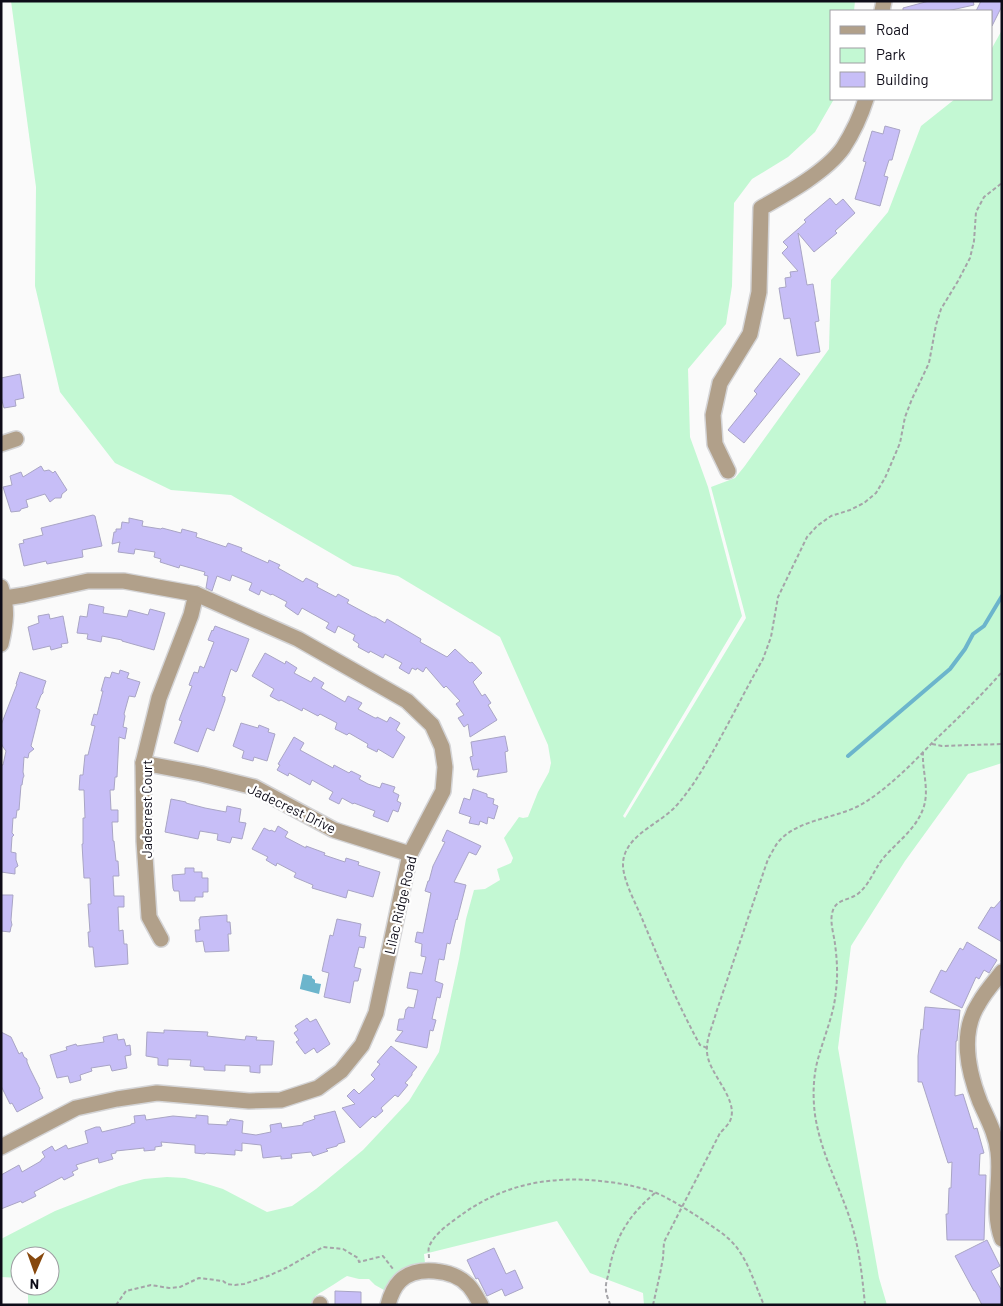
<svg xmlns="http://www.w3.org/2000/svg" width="1003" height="1306" font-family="Barlow,sans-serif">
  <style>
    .green { fill: #c3f8d3 }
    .water { fill: #6cb5cc }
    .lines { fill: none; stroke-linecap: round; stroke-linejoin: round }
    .stream { stroke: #6cb5cc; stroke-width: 4 }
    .building { fill: #c7bef7; stroke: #a9a5c5 }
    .minor-casing { stroke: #d4d4d6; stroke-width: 18 }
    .path { stroke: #a5a4a8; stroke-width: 2; stroke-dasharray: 4 2.5; stroke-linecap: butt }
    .minor { stroke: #b1a08a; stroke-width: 15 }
    .labels { text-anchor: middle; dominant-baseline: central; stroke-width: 4.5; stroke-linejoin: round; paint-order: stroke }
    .street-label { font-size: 14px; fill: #0e0c18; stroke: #fff }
  </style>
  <rect width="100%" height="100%" fill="#fafafa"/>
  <path class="green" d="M11,1H855L854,11H832V99H834L815,132L788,157L752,179L734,203L732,286L726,324L688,369L690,437L708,487L742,616L623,816L625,818L746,618L711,487L735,478L744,467L829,349L831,280L888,212L921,126L955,99H992V48L1002,30V763L968,774L905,861L851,946L838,1048L879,1278L887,1305H644L643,1293L590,1273L557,1221L424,1254L425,1263C404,1266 396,1274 384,1290L375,1285L369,1279H359L347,1276C340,1280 335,1284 328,1288C319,1294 315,1294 310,1305H28V1286H50V1256H20V1278L1,1277V1239L55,1211L119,1186L144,1179L167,1177L185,1178L207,1184L223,1189L267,1212L292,1206L316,1189L363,1150L409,1101L439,1052L459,959L466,919L474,890L485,889L500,880L497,869L511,863L513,858L504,838L519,817L523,818L528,817L538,792L549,772L551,763L548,745L500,637L398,576L353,566L231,495L171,490L115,463L60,392L35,286L36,187Z"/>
  <polygon class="water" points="303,974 312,976 312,978 315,980 315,983 321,984 319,994 300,989 300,988"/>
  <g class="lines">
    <polyline class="stream" points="848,756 950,669 965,649 973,634 984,626 1002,596"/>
  </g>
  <g class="building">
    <polygon points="929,1 973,1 974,5 947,11 903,11 903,8"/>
    <polygon points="981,1 1002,1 1002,6 992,26 992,11 976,11"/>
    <polygon points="885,126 900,130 892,160 889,160 884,176 888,177 880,206 855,199 866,162 863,161 872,131 883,134"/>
    <polygon points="830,198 836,205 843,199 855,213 835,231 837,233 814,252 798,233 807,285 813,284 819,321 815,322 820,352 797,356 790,318 784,319 779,288 786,287 785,278 791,277 790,272 798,271 782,253 788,247 783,242 806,222 804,220"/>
    <polygon points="780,358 800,374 744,443 728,430 757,394 754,391"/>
    <polygon points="20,374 24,398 15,400 16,406 4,408 1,397 1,378"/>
    <polygon points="41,466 44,471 49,470 53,473 55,471 67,490 62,494 61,498 55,498 50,502 45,494 26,500 28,507 21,509 20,511 11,512 3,487 12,485 10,476 21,472 23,477"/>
    <polygon points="93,515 95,516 102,546 82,550 83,557 47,564 46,561 24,566 19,544 24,543 23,540 43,535 41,528"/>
    <polygon points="129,518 143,521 142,526 161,529 162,528 181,533 182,529 197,533 196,537 226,547 228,543 242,548 241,551 268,563 269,560 280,565 278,568 303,582 306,578 318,584 317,587 336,597 338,594 349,600 347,603 373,617 375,617 385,623 387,619 421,639 420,642 447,657 455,649 470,663 472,662 482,673 473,682 482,696 485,694 491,703 488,705 497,720 470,737 468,724 464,727 458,718 464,715 456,704 460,701 446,686 444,688 426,667 423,672 417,668 416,670 412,668 409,674 399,668 402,663 385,654 383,658 370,651 369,653 358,647 359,644 353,640 355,635 338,626 335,633 326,628 329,623 302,608 298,615 285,606 287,602 272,594 271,595 261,590 259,595 249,590 252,583 232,575 230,581 217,576 212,591 206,588 208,576 204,575 205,572 180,565 179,568 160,562 161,559 154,557 155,552 135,549 134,554 118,552 120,542 112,544 114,532 116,532 116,529 121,529 122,522 129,523"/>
    <polygon points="89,604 104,607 103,613 127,617 129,610 148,615 150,609 165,613 154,650 122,641 122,640 102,636 101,642 87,639 88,634 77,633 80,616 87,617"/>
    <polygon points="49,614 50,619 63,616 68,643 61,644 62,647 51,650 50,646 33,650 28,627 39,623 38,616"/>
    <polygon points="215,626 249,639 237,671 236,672 231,669 222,696 225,697 225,700 214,731 207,728 198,752 174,743 182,721 179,720 192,686 189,685 194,672 198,673 200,666 204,668 214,642 208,640 212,630 213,631"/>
    <polygon points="265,653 285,664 286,661 297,668 294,673 311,682 314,677 324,683 321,688 345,702 348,696 362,703 358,709 375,718 377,718 377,717 387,722 390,717 400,723 396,730 405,737 393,758 378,749 377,752 367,747 368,744 349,733 347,735 335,729 337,723 320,714 318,716 303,708 302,711 281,700 279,701 270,696 274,689 252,676"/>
    <polygon points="120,670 129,673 127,678 140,682 135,697 129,696 124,714 125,716 123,727 127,728 125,739 119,737 117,777 115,777 114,790 110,790 111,810 118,810 118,822 112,822 113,841 114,841 116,861 118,861 119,876 113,876 114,896 124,896 124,907 118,907 119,931 123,930 124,944 127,944 128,964 95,967 93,947 89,947 88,932 90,932 88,904 91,904 90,878 84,878 82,844 83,844 83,818 85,818 84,790 79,790 80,775 83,775 85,755 88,755 95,726 91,725 94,714 97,715 103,691 101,691 105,677 110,678 112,672 119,674"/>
    <polygon points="20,672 46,681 43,690 43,693 41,695 36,708 40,710 31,746 34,749 29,753 28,758 24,757 23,772 24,776 23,778 22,785 21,785 19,810 17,810 16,818 13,818 12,833 14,835 12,837 11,852 16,853 16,860 18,866 15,868 15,874 1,872 1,765 3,765 6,751 3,747 1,743 1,725 17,684 16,684"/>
    <polygon points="241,723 258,728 259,725 269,729 268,732 275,734 267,761 254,757 253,761 242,758 244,751 233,746"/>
    <polygon points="505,736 508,751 505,752 507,772 477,777 479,769 473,770 470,757 473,756 471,742"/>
    <polygon points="294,737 304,743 300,750 333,768 334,765 349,773 351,771 361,776 359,779 368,784 380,788 382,783 395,787 393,792 399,795 397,801 401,803 398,812 393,810 388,822 373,816 375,811 354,803 353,804 342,798 339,804 329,799 333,792 312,780 310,785 289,773 288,776 277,770 280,765 278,764"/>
    <polygon points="473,789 487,794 487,797 494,799 493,804 498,806 494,819 488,817 487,824 480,821 479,825 469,823 471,817 459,813 464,798 470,800"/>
    <polygon points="171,799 186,802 186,803 205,808 226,812 227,806 241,809 239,822 246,823 242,839 232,837 230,843 217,840 218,834 200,831 198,839 165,832"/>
    <polygon points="278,826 288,832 285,837 306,848 306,846 325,853 324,855 345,862 346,858 359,862 358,865 380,872 373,897 348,890 346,898 312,888 313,885 294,877 296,873 277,863 276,866 266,860 268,857 252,849 264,828 270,831 271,830 275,832"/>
    <polygon points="447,830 481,846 476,855 469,852 454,882 466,885 457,920 456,919 450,944 447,943 444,960 439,959 435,981 443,984 440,998 437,997 432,1019 436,1020 433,1031 430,1030 427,1048 395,1041 403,1031 397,1030 399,1019 404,1019 406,1009 407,1009 408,1007 414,1008 418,990 407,988 410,972 422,974 426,957 421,956 422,944 415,942 417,932 423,933 431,893 425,891 428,881 429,881 433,866 445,842 442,841"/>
    <polygon points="185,868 194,868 194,872 202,872 202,878 208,878 208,892 203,892 203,897 195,897 195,901 180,901 179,891 174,891 173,888 172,875 185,874"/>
    <polygon points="1,895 13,895 11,920 12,925 11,927 10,932 1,931"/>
    <polygon points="1002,899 1002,942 978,928 991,907 994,908"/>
    <polygon points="227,915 227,922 230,922 231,934 228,934 229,951 205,952 203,941 196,942 195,930 200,930 199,919 200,919 200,917"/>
    <polygon points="337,919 361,924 359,936 366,937 364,948 359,947 354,967 361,969 358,981 354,981 350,1003 324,997 329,973 322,971 330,935 333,936"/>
    <polygon points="967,942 997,960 989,973 984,970 979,979 976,977 962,1008 930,992 941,970 946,972 960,948 963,950"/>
    <polygon points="925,1007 960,1010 958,1030 957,1041 956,1041 955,1096 963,1094 974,1129 977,1128 984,1153 980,1154 979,1175 986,1175 984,1240 947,1240 946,1214 948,1214 949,1188 951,1188 952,1162 948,1163 922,1082 918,1082 918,1056 921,1029 923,1030"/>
    <polygon points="307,1018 310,1022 316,1019 330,1044 317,1053 314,1048 305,1054 296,1042 299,1040 294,1033 298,1030 295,1026"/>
    <polygon points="164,1030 208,1032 207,1036 245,1040 246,1036 257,1037 256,1040 274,1041 272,1065 260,1065 260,1073 250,1072 250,1066 225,1065 225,1071 204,1070 204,1067 190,1066 191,1060 168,1059 168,1066 158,1065 158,1058 146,1056 147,1032 164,1033"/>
    <polygon points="1,1032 11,1037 19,1054 22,1052 24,1057 27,1059 27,1062 30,1069 40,1089 39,1090 43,1098 17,1112 12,1103 10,1104 1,1086"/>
    <polygon points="117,1034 118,1040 124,1039 126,1046 130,1045 131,1055 125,1056 127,1068 112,1071 110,1065 91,1068 92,1071 80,1075 81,1080 70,1083 68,1076 57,1078 50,1055 67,1050 66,1047 76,1044 77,1046 104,1042 103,1037"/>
    <polygon points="391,1046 417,1067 412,1073 412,1075 405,1083 408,1085 398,1097 395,1095 381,1108 383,1111 375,1118 373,1116 360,1128 342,1108 355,1104 347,1096 354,1089 359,1094 375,1079 371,1075 380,1064 377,1062"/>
    <polygon points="335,1111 345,1142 338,1144 337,1146 326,1149 328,1151 313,1156 311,1152 291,1154 292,1158 281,1159 281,1156 263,1158 261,1145 242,1143 242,1151 235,1150 235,1155 206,1153 205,1154 195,1153 195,1145 161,1142 162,1146 155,1147 155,1150 144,1151 144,1148 116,1151 116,1153 111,1154 113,1159 99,1163 98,1158 76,1165 78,1169 72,1172 74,1175 64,1180 62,1177 34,1192 36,1196 22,1203 21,1201 1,1209 1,1175 19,1165 22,1172 41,1161 41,1160 45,1157 42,1152 52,1146 55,1151 66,1145 68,1149 88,1143 85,1131 96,1127 100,1127 102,1132 131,1125 131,1124 135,1123 134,1116 145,1115 146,1120 173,1116 196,1118 196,1115 208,1116 208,1124 227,1125 227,1121 229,1122 230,1119 243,1121 242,1133 256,1135 271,1132 270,1125 281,1123 282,1128 303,1125 303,1123 315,1119 314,1116"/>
    <polygon points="987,1240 1000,1266 991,1271 1002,1291 1002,1305 982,1305 975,1291 974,1291 955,1256"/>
    <polygon points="494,1248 506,1274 515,1270 523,1288 505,1296 502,1289 487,1296 478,1278 476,1279 467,1260"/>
    <polygon points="335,1291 361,1292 361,1305 335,1305"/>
  </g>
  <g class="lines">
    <defs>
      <g id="minor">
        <polyline points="882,11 884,1"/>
        <polyline points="1,444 16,439"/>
        <path d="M728,471L715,444L713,415L720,383L750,334L759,292L761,208C786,194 826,172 843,148C852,134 861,115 866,99"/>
        <path d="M1,587C8,608 6,623 1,644"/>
        <polyline points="143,763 201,774 254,787 334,830 410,854"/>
        <polyline points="161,939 149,917 144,841 143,763 159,698 191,615 196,594"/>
        <path d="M1002,972C994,982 985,992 979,1003C959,1033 968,1071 980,1102C987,1118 996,1134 998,1152C1002,1182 991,1210 1002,1239"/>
        <polyline points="1,1147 76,1108 117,1099 157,1093 249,1101 281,1100 318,1088 341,1071 362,1045 376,1013 410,854 443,791 445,767 442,747 432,725 407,701 298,639 196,594 124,581 88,581 24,595 5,598"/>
        <polyline points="320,1305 320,1304"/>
        <path d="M388,1305C390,1297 394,1287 400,1281C416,1265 453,1269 468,1285C473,1290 477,1298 481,1305"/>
      </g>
    </defs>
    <use href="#minor" class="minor-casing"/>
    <g class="path">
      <polyline points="932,744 942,746 1002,744"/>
      <path d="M707,1048L700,1045C677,1003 659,960 641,916C635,902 624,882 623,866C622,836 659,825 676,806C693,787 704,767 716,746C732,717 747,687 763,659L771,637L778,597L807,537L817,526L831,516L850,510L864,503L876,493L885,478L900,443L905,417L912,399L929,363L936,325L941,309L958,281L970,258L974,241L976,212L984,197L1002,183"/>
      <path d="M429,1258C429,1255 428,1250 429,1247C434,1233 453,1221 464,1213C508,1182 557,1175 609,1182C625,1184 639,1187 654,1192C669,1198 684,1208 697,1216C708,1224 721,1231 731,1241C748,1258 754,1283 764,1305"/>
      <polyline points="116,1305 126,1291 151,1285 169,1288 180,1287 199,1278 223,1281 227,1284 235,1285 244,1284 268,1276 286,1268 323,1247 343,1249 358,1258 359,1262 383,1256 393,1269"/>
      <path d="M610,1305C609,1300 606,1295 606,1290C605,1284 608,1277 609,1271C615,1237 629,1215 655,1193"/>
      <path d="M653,1305L660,1274L663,1258L664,1242L720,1133C723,1130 728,1125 730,1121C740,1099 707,1073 707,1051C706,1039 713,1025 716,1013L768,859C772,853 775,845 780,840C802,817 841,819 867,801C890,786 913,763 932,743C956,720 980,697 1002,672"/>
      <path d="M865,1305C862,1274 859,1245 849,1216C837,1181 821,1153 815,1115C813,1099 813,1083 816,1067C822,1040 834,1017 836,990C838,975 837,959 835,944C834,935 830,923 832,914C835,897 850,902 860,892C869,884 874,871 881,861C895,843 915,831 923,809C930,791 922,771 923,753"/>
    </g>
    <use href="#minor" class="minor"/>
  </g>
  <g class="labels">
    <g class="street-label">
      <text transform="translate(292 808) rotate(26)">Jadecrest Drive</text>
      <text transform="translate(146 809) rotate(-90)">Jadecrest Court</text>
      <text transform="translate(400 905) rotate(-77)">Lilac Ridge Road</text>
    </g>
  </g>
  <rect width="1003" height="1306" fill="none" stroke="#0e0c18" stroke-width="5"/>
  <rect x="830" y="10" width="162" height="90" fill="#ffffff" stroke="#9f9ea3"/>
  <rect x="840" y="26" width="25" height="8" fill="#b1a08a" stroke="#9f9ea3"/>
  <text x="876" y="35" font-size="15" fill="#0e0c18">Road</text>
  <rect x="840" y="48" width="25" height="15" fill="#c3f8d3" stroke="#9f9ea3"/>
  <text x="876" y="60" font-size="15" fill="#0e0c18">Park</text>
  <rect x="840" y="72" width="25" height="15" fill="#c7bef7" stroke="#9f9ea3"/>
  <text x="876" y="85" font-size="15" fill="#0e0c18">Building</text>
  <g transform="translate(35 1271) rotate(182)"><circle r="24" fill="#ffffff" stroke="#9f9ea3"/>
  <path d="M0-4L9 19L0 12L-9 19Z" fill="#87480d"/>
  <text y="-8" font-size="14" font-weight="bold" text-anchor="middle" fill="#0e0c18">N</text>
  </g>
</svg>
